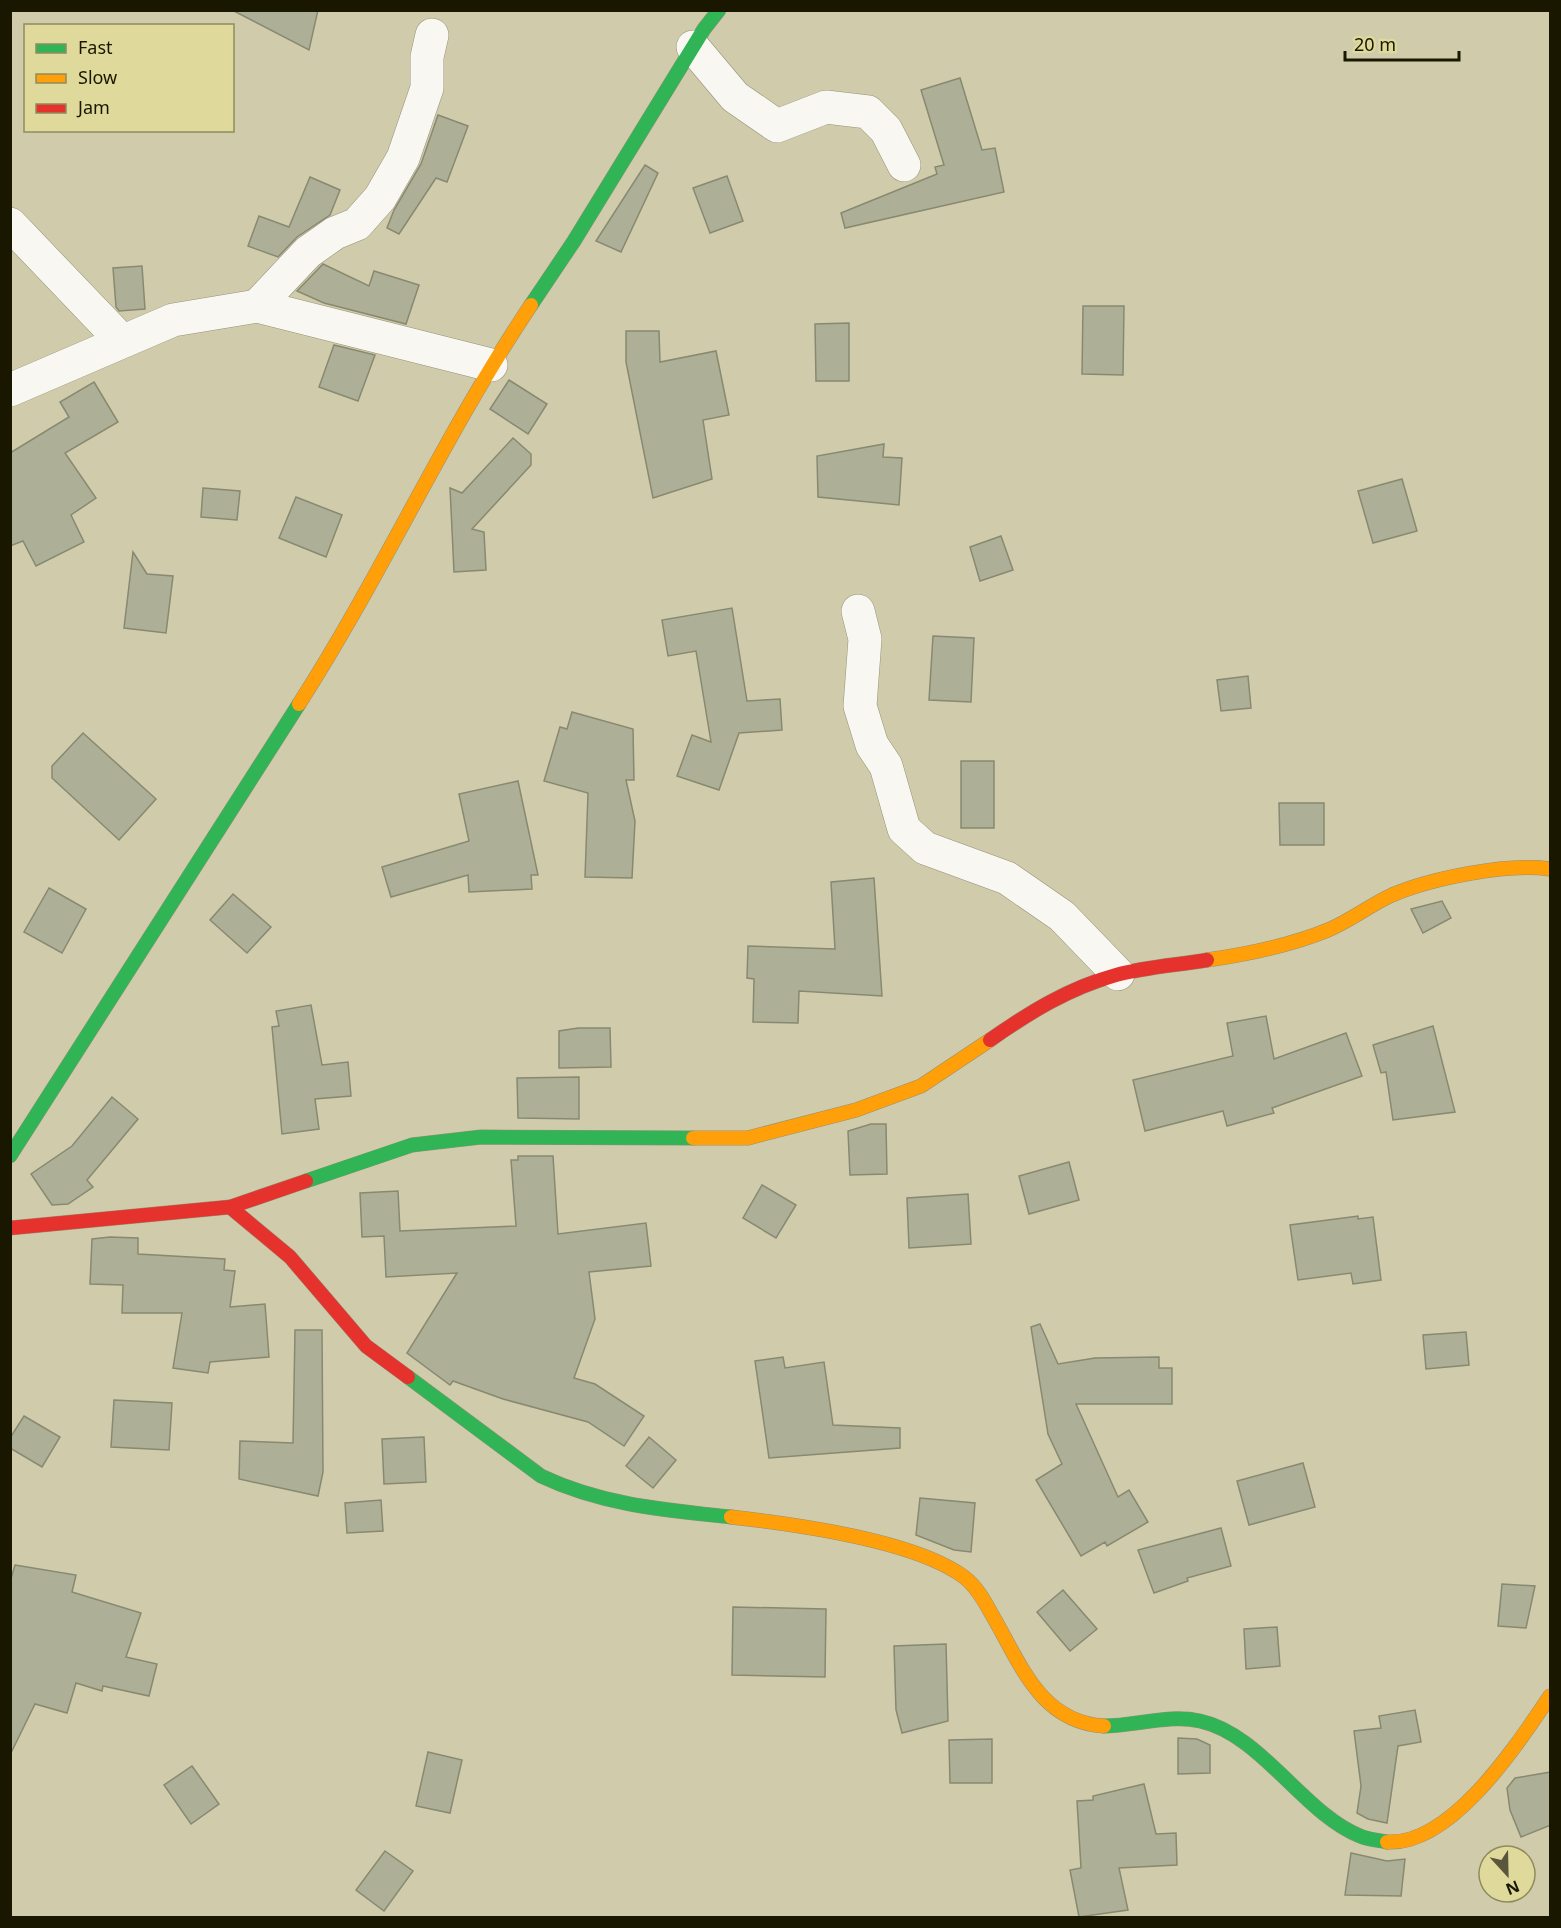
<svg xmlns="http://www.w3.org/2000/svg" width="1561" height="1928" font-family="'Noto Sans',sans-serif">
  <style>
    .building { fill: #adaf96; stroke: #888971; stroke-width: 1.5 }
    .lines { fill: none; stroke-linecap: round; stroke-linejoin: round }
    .street-casing { stroke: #949177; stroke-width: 34 }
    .fast-casing { stroke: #949177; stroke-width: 15 }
    .slow-casing { stroke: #949177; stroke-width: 15 }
    .jam-casing { stroke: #949177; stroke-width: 15 }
    .street { stroke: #f8f7f2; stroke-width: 33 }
    .fast { stroke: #30b455; stroke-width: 14 }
    .slow { stroke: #ff9f0a; stroke-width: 14 }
    .jam { stroke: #e5322d; stroke-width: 14 }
  </style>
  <rect width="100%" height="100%" fill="#d0ccab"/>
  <g class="building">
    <polygon points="232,10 318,10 309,50"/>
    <polygon points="960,78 982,150 995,148 1004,192 845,228 841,213 937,174 935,167 944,165 921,90"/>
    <polygon points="438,115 468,126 447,182 436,178 399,234 387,228 394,210 421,164"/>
    <polygon points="645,165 658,173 621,252 596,241"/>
    <polygon points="727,176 743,221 710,233 693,188"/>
    <polygon points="310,177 340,190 330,215 297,237 278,257 248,246 259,216 289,227"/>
    <polygon points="323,264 369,286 374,271 419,285 406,324 324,303 297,291"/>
    <polygon points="142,266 145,309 119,311 116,307 113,268"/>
    <polygon points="1083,306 1124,306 1123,375 1082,374"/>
    <polygon points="849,323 849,381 816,381 815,324"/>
    <polygon points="626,331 659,331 660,362 716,351 729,415 703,420 712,479 653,498 626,362"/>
    <polygon points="334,345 375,355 358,401 319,387"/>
    <polygon points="509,380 547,404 528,434 490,409"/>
    <polygon points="94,382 118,422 65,453 96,498 71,515 84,542 36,566 23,541 10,546 10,453 69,417 60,402"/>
    <polygon points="513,438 531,454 531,465 472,529 484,532 486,570 454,572 450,488 462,493"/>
    <polygon points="884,444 883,457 902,458 899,505 818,497 817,456"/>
    <polygon points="1402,479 1417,531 1373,543 1358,491"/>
    <polygon points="203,488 240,491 237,520 201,517"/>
    <polygon points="296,497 342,515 326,557 279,538"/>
    <polygon points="1001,536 1013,570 980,581 970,547"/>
    <polygon points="133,552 147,574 173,576 166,633 124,628"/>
    <polygon points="732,608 747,701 780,699 782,730 739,733 719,790 677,776 692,735 711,742 696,651 668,656 662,620"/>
    <polygon points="933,636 974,638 971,702 929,700"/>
    <polygon points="1248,676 1251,708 1221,711 1217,680"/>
    <polygon points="572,712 633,729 634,780 626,780 635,821 632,878 585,877 588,793 544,781 560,727 567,729"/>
    <polygon points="83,733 156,799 119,840 52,778 52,766"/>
    <rect x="961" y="761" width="33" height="67"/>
    <polygon points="518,781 538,875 531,875 532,889 469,892 468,875 391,897 382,867 469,841 459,794"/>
    <polygon points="1279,803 1324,803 1324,845 1280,845"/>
    <polygon points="874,878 882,996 799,991 798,1023 753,1022 754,979 747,978 748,946 835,949 831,882"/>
    <polygon points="49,888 86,909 62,953 24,932"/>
    <polygon points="233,894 271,927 247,953 210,920"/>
    <polygon points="1442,901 1451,918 1423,933 1411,909"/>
    <polygon points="311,1005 322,1065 348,1062 351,1096 315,1099 319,1129 282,1134 272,1027 279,1026 276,1011"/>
    <polygon points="1266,1016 1274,1059 1346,1033 1362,1076 1272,1108 1274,1113 1227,1126 1223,1111 1145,1131 1133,1080 1233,1056 1227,1023"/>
    <polygon points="1433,1026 1455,1112 1393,1120 1386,1072 1381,1073 1373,1045"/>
    <polygon points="578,1028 610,1028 611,1067 559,1068 559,1031"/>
    <polygon points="579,1077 579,1119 518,1118 517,1078"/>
    <polygon points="112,1097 138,1119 87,1180 93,1187 68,1204 52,1205 31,1174 72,1146"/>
    <polygon points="871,1124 886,1124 887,1174 850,1175 848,1131"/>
    <polygon points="518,1156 553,1156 558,1234 646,1223 651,1266 589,1272 595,1319 574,1378 595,1384 644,1416 624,1446 588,1422 503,1399 453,1381 450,1385 407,1353 457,1273 386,1277 384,1236 362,1237 360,1193 398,1191 400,1231 516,1226 511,1160 518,1160"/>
    <polygon points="1069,1162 1079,1200 1029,1214 1019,1176"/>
    <polygon points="762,1185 796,1205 776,1238 743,1218"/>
    <polygon points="968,1194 971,1244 909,1248 907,1198"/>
    <polygon points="1358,1216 1358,1219 1373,1217 1381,1280 1353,1284 1351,1273 1298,1280 1290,1225"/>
    <polygon points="110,1237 138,1238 138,1254 225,1259 224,1270 235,1271 230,1307 265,1304 269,1357 210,1362 208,1373 173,1368 182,1313 122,1313 123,1285 90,1284 92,1239"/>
    <polygon points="1040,1324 1058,1364 1095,1358 1159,1357 1159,1368 1172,1368 1172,1404 1076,1404 1118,1497 1129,1490 1148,1522 1107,1546 1105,1542 1081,1556 1036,1480 1062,1464 1048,1434 1031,1327"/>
    <polygon points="295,1330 322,1330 323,1472 318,1496 239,1479 240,1441 293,1443"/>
    <polygon points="1466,1332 1469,1365 1426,1369 1423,1335"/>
    <polygon points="783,1357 785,1368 824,1362 833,1425 900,1428 900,1448 769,1458 755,1361"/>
    <polygon points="114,1400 172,1403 169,1450 111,1447"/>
    <polygon points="24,1416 60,1437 42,1467 10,1448 10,1438"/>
    <polygon points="424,1437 426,1482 384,1484 382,1439"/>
    <polygon points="649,1437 676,1460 653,1488 626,1466"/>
    <polygon points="1303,1463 1315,1507 1249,1525 1237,1481"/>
    <polygon points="920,1498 975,1503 971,1552 954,1550 916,1535"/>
    <polygon points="381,1500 383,1531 347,1533 345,1503"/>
    <polygon points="1221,1528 1231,1566 1187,1578 1188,1581 1154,1593 1138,1550"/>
    <polygon points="15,1565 76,1575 72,1592 141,1613 126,1657 157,1664 149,1696 103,1686 102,1691 76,1683 67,1713 35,1704 10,1755 10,1582"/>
    <polygon points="1502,1584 1535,1586 1526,1628 1498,1626"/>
    <polygon points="1063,1590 1097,1629 1070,1651 1037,1612"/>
    <polygon points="733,1607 826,1609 825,1677 732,1675"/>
    <polygon points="1277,1627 1280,1666 1246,1669 1244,1629"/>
    <polygon points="946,1644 948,1721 902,1733 896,1710 894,1646"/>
    <polygon points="1415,1710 1421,1742 1398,1746 1387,1823 1368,1819 1357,1813 1361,1786 1354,1731 1381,1728 1379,1716"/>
    <polygon points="1178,1738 1197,1739 1210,1745 1210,1773 1178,1774"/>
    <polygon points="992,1739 992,1783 950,1783 949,1740"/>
    <polygon points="428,1752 462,1760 450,1813 416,1806"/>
    <polygon points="192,1766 219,1804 191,1824 164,1785"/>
    <polygon points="1551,1772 1551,1825 1521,1837 1510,1810 1507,1788 1515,1778"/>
    <polygon points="1144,1784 1156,1834 1176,1833 1177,1865 1119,1868 1128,1910 1079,1917 1070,1870 1081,1868 1077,1801 1093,1800 1093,1796"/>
    <polygon points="385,1851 413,1871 384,1911 356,1890"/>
    <polygon points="1351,1853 1387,1861 1405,1859 1401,1896 1345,1895"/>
  </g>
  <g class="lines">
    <defs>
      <g id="street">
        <polyline points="693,47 735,97 777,126 826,107 868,112 886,130 904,165"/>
        <polyline points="10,224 122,341"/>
        <polyline points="257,306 308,252 335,233 357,224 380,198 403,158 427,88 427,57 432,35"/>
        <polyline points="10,390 173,320 257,306 491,365"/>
        <polyline points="858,611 865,639 860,706 872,745 886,766 904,829 925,848 1007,878 1062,916 1118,974"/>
      </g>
      <g id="fast">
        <polyline points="531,305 574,241 704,29 719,10"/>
        <polyline points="10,1156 299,704"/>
        <polyline points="306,1181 412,1145 481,1137 693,1138"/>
        <path d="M408,1377L541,1476C602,1505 665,1510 731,1517"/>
        <path d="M1104,1726C1136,1726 1168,1714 1200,1721C1261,1734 1304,1814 1360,1836C1369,1840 1379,1840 1387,1842"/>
      </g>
      <g id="slow">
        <path d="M299,704C382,575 445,433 531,305"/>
        <path d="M1207,960C1249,954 1289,946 1328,930C1350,921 1370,905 1392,895C1432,878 1507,863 1550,869"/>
        <polyline points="693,1138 748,1138 856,1110 921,1086 990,1040"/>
        <path d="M731,1517C793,1524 914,1540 964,1577C976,1586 984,1600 991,1613C1020,1662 1039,1722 1104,1726"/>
        <path d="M1387,1842C1452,1846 1518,1743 1550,1696"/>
      </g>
      <g id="jam">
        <path d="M990,1040C1030,1012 1069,988 1116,975C1145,967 1178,965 1207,960"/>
        <polyline points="230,1207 290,1257 366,1346 408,1377"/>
        <polyline points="10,1228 230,1207 306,1181"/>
      </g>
    </defs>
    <use href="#street" class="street-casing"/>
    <use href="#fast" class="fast-casing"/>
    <use href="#slow" class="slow-casing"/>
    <use href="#jam" class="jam-casing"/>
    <use href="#street" class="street"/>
    <use href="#fast" class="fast"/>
    <use href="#slow" class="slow"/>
    <use href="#jam" class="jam"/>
  </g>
  <rect width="1561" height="1928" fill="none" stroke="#1a1701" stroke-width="24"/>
  <rect x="24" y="24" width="210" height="108" fill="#dfd99c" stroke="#908b5e" stroke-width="1.5"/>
  <rect x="36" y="44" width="30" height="9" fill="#30b455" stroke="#908b5e" stroke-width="1.5"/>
  <text x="78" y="54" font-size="18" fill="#1a1701">Fast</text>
  <rect x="36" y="74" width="30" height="9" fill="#ff9f0a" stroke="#908b5e" stroke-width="1.5"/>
  <text x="78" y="84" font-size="18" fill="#1a1701">Slow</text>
  <rect x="36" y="104" width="30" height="9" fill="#e5322d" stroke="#908b5e" stroke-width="1.5"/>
  <text x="78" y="114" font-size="18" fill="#1a1701">Jam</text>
  <g transform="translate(1507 1874) rotate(158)"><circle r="28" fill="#dfd99c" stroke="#908b5e" stroke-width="1.5"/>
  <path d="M0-4.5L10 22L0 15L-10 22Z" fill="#5a563c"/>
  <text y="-9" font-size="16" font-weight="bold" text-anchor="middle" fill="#1a1701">N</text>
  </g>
  <path d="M1345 51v9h114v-9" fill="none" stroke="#1a1701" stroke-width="3"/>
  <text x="1354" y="51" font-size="18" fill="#1a1701" stroke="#dfd99c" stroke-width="4.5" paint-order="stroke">20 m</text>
</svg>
